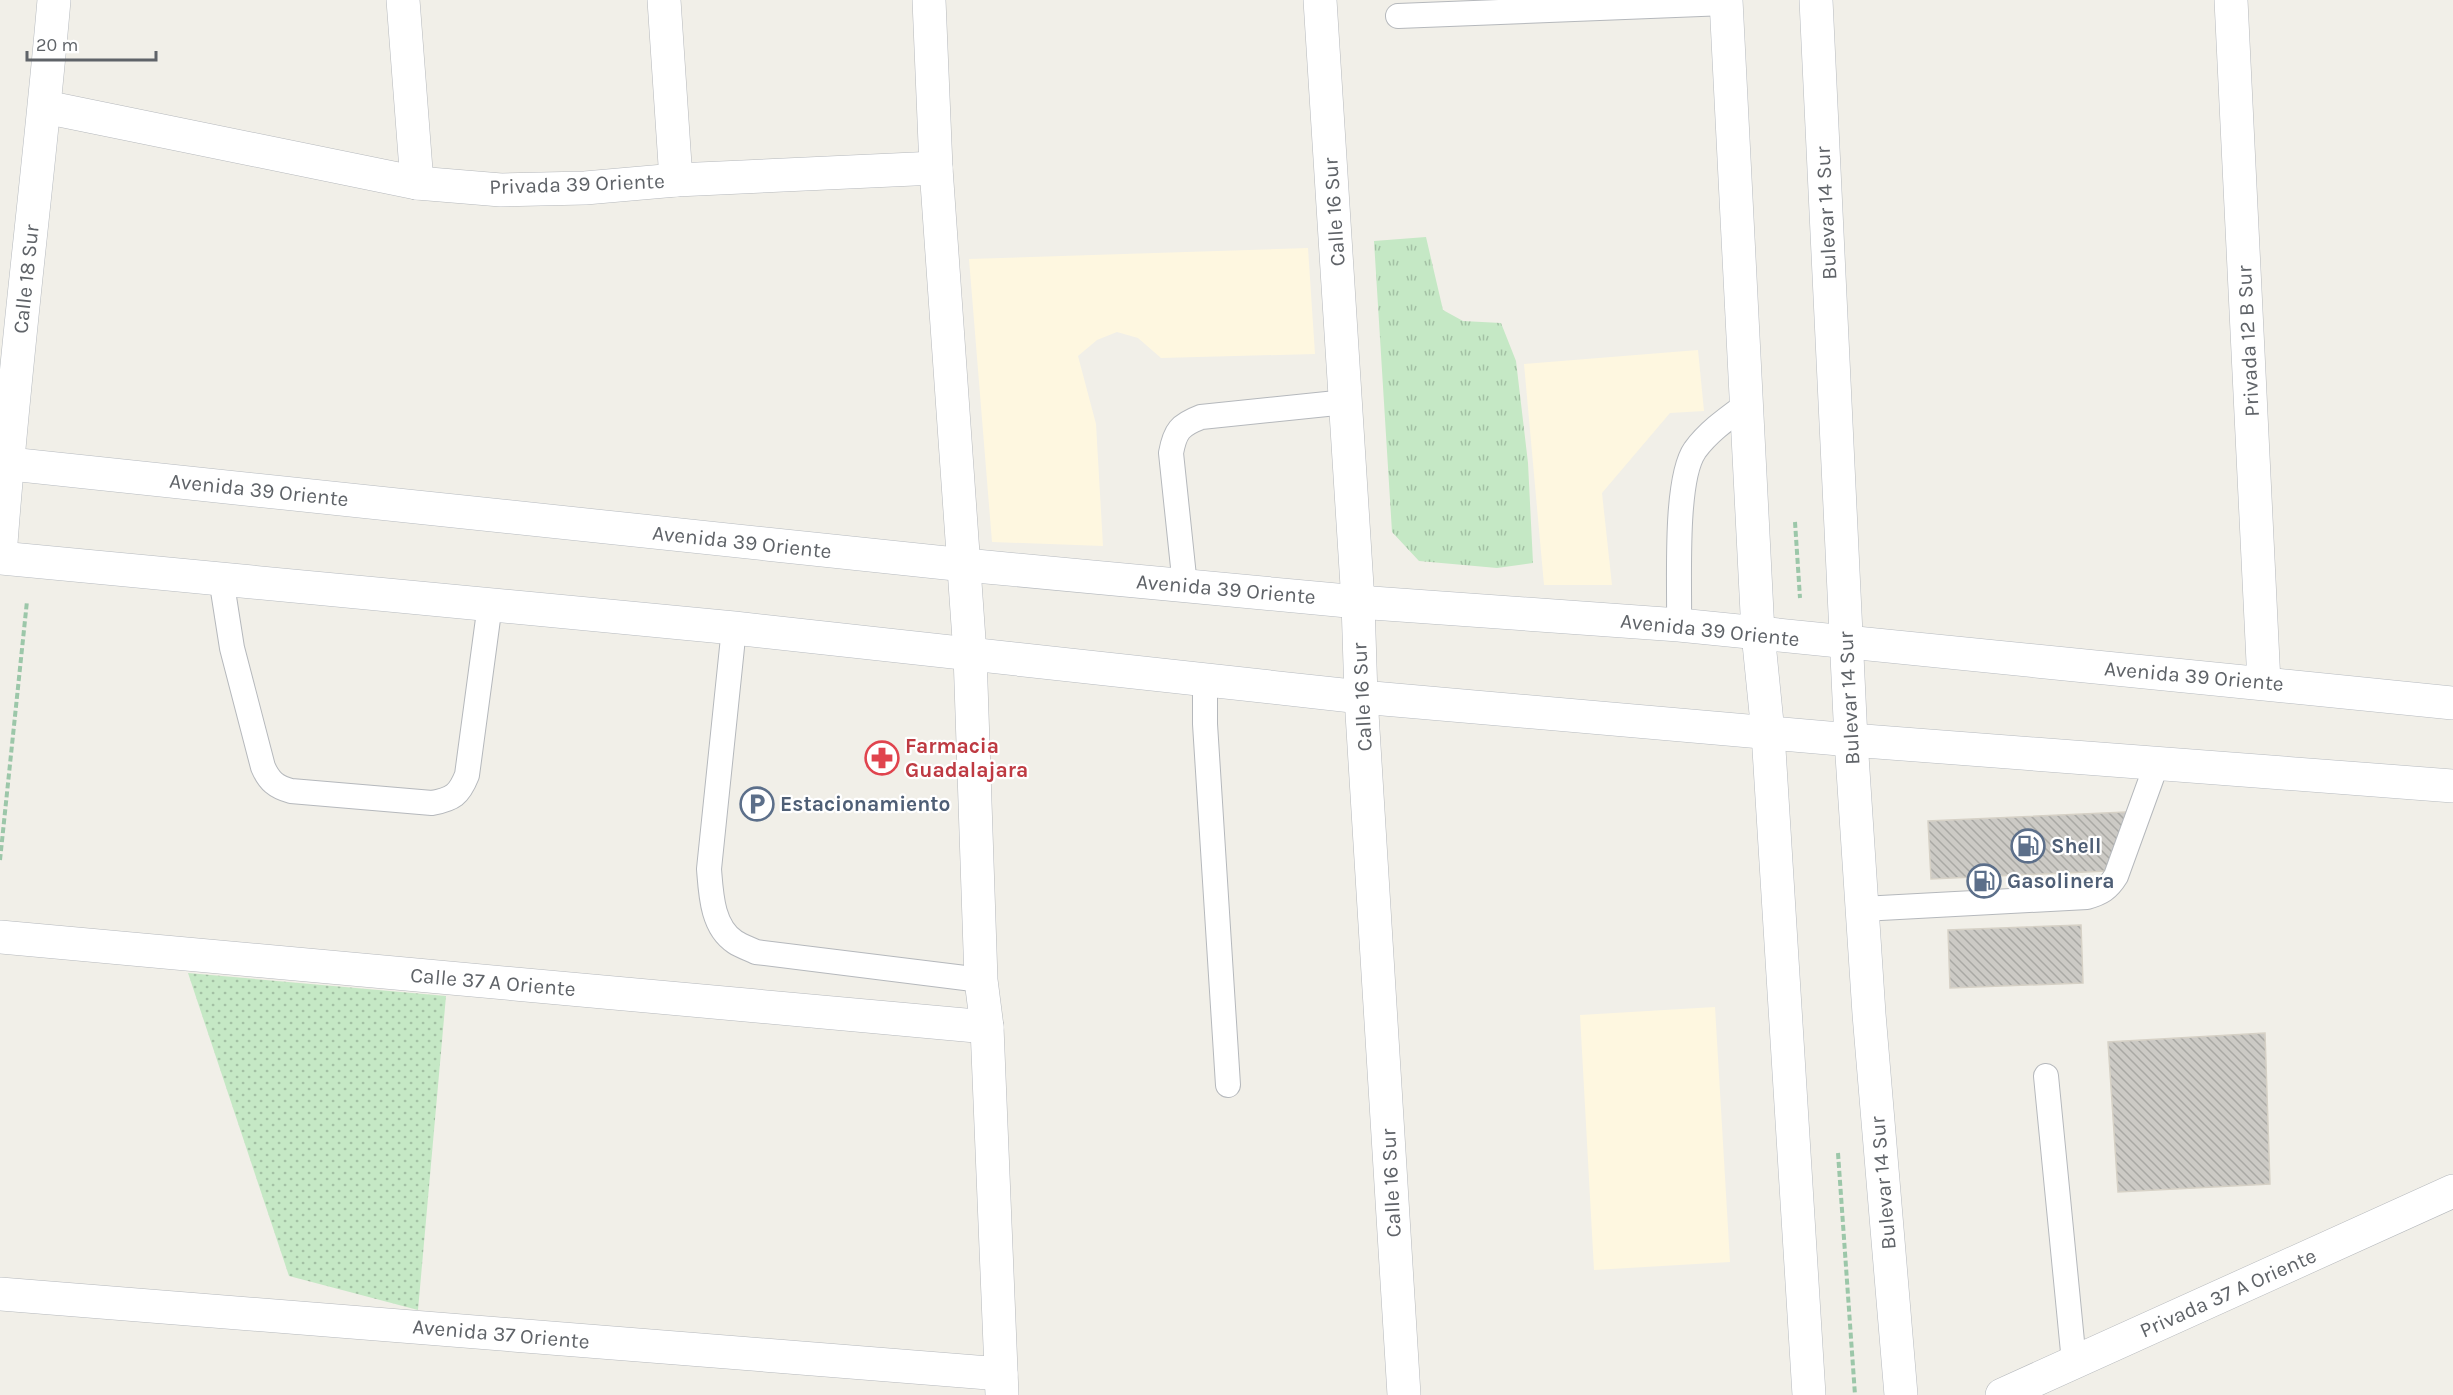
<svg xmlns="http://www.w3.org/2000/svg" width="2453" height="1395" font-family="Karla,sans-serif">
  <style>
    .commercial { fill: #fef7e0 }
    .grass { fill: url(#grass-tufts) }
    .park { fill: url(#park-dots) }
    .building { fill: url(#building-back-hatch); stroke: #d6d1c6; stroke-width: 1.5 }
    .lines { fill: none; stroke-linecap: round; stroke-linejoin: round }
    .lane-casing { stroke: #b5b8bc; stroke-width: 26 }
    .street-casing { stroke: #b5b8bc; stroke-width: 34 }
    .secondary-casing { stroke: #b6babf; stroke-width: 34 }
    .path { stroke: #9cc7a9; stroke-width: 4; stroke-dasharray: 6 3; stroke-linecap: butt }
    .lane { stroke: #fff; stroke-width: 24 }
    .street { stroke: #fff; stroke-width: 33 }
    .secondary { stroke: #fff; stroke-width: 33 }
    .labels { text-anchor: middle; dominant-baseline: central; stroke-width: 4.5; stroke-linejoin: round; paint-order: stroke }
    .street-label { font-size: 21px; fill: #5f6368; stroke: #fff }
    .health-label { font-size: 21px; font-weight: bold; fill: #be3a42; stroke: #fff; text-anchor: start }
    .service-label { font-size: 21px; font-weight: bold; fill: #4e5e75; stroke: #fff; text-anchor: start }
  </style>
  <defs>
    <pattern id="grass-tufts" width="24" height="20" patternUnits="userSpaceOnUse" patternTransform="scale(1.5)"><rect width="24" height="20" fill="#c5e8c5"/><path d="M3 7l-1-3M5 7V3M7 7l1-3M15 17l-1-3M17 17v-4M19 17l1-3" fill="none" stroke="#a3c0a4"/></pattern>
    <pattern id="park-dots" width="8" height="8" patternUnits="userSpaceOnUse" patternTransform="scale(1.5)"><rect width="8" height="8" fill="#c5e8c5"/><path d="M2 2h.1M6 6h.1" fill="none" stroke="#a3c0a4" stroke-width="1.8" stroke-linecap="round"/></pattern>
    <pattern id="building-back-hatch" width="6" height="6" patternUnits="userSpaceOnUse" patternTransform="scale(1.5)"><rect width="6" height="6" fill="#cccac5"/><path d="M-1 5l2 2M0 0l6 6M5-1l2 2" fill="none" stroke="#a9a8a4"/></pattern>
  </defs>
  <rect width="100%" height="100%" fill="#f1efe8"/>
  <g class="commercial">
    <polygon points="1308,248 1315,354 1161,358 1138,338 1117,332 1097,340 1078,356 1096,424 1103,546 992,542 969,259"/>
    <polygon points="1698,350 1704,411 1670,413 1602,493 1612,585 1544,585 1524,364"/>
    <polygon points="1715,1007 1730,1262 1594,1270 1580,1015"/>
  </g>
  <polygon class="grass" points="1426,237 1443,310 1463,321 1501,323 1516,361 1528,463 1533,563 1497,568 1419,561 1392,532 1374,241"/>
  <polygon class="park" points="188,973 446,996 418,1310 289,1276"/>
  <g class="building">
    <polygon points="2126,812 2128,870 1931,879 1928,821"/>
    <polygon points="2081,925 2083,983 1950,988 1948,930"/>
    <polygon points="2265,1033 2270,1184 2118,1192 2108,1042"/>
  </g>
  <g class="lines">
    <defs>
      <g id="lane">
        <polyline points="1398,16 1726,3"/>
        <path d="M221,578L232,648L263,767C269,781 276,787 291,791L432,803C453,799 459,795 467,775L490,604"/>
        <path d="M1185,586L1171,453C1175,431 1180,425 1201,417L1346,402"/>
        <path d="M1679,625C1680,585 1674,480 1695,450C1709,431 1728,418 1747,404"/>
        <path d="M734,628L709,869C711,894 712,927 735,942C741,946 750,949 756,952L981,980"/>
        <polyline points="1205,678 1205,724 1228,1085"/>
        <path d="M1862,909L2087,897C2101,893 2108,889 2116,876L2157,763"/>
        <polyline points="2046,1076 2074,1362"/>
      </g>
      <g id="street">
        <polyline points="403,0 417,183"/>
        <polyline points="664,0 676,180"/>
        <polyline points="929,0 936,168 970,654 981,980 987,1027 1002,1395"/>
        <polyline points="1320,0 1358,602 1361,697 1404,1395"/>
        <polyline points="2231,0 2264,683"/>
        <polyline points="45,107 417,183 501,190 585,188 676,180 936,168"/>
        <polyline points="0,937 987,1027"/>
        <polyline points="0,1294 1001,1374"/>
        <polyline points="2002,1395 2453,1191"/>
      </g>
      <g id="secondary">
        <polyline points="1726,0 1758,633 1768,733 1809,1395"/>
        <polyline points="1816,0 1851,740 1869,1014 1901,1395"/>
        <polyline points="0,463 965,565 1358,602 1679,625 2453,703"/>
        <path d="M0,557C13,371 38,186 54,0"/>
        <polyline points="0,558 734,628 1361,697 1851,740 2453,786"/>
      </g>
    </defs>
    <use href="#lane" class="lane-casing"/>
    <use href="#street" class="street-casing"/>
    <use href="#secondary" class="secondary-casing"/>
    <g class="path">
      <polyline points="1795,522 1800,598"/>
      <polyline points="0,860 27,601"/>
      <polyline points="1838,1153 1855,1395"/>
    </g>
    <use href="#lane" class="lane"/>
    <use href="#street" class="street"/>
    <use href="#secondary" class="secondary"/>
  </g>
  <defs>
    <symbol id="pharmacy-ring" viewBox="-11 -11 22 22"><circle r="9.5" fill="#fff" stroke="#e0444e" stroke-width="1.5"/><path d="M-2-6h4v4h4v4h-4v4h-4v-4h-4v-4h4Z" fill="#e0444e"/></symbol>
    <symbol id="parking-ring" viewBox="-11 -11 22 22"><circle r="9.5" fill="#fff" stroke="#5c6f8a" stroke-width="1.5"/><path d="M-3.5-5.5H1a3.5 3.5 0 0 1 0 7H-1V5.5H-3.5ZM-1-3.4V-.6H.8a1.4 1.4 0 0 0 0-2.8Z" fill="#5c6f8a"/></symbol>
    <symbol id="fuel-ring" viewBox="-11 -11 22 22"><circle r="9.5" fill="#fff" stroke="#5c6f8a" stroke-width="1.5"/><path d="M-5.5-6h7V0h2V4h1.3V-2.5L3-4.5l.8-.8L6-3V5H2.5V1h-1V6h-7ZM-4.2-4.7v3.2H.2V-4.7Z" fill="#5c6f8a"/></symbol>
  </defs>
  <g fill-rule="evenodd">
    <use href="#pharmacy-ring" x="863" y="739" width="38" height="38"/>
    <use href="#parking-ring" x="738" y="785" width="38" height="38"/>
    <use href="#fuel-ring" x="2009" y="827" width="38" height="38"/>
    <use href="#fuel-ring" x="1965" y="862" width="38" height="38"/>
  </g>
  <g class="labels">
    <g class="street-label">
      <text transform="translate(577 184) rotate(-2)">Privada 39 Oriente</text>
      <text transform="translate(1334 212) rotate(-94)">Calle 16 Sur</text>
      <text transform="translate(1826 213) rotate(-93)">Bulevar 14 Sur</text>
      <text transform="translate(26 279) rotate(-84)">Calle 18 Sur</text>
      <text transform="translate(2248 341) rotate(-93)">Privada 12 B Sur</text>
      <text transform="translate(259 490) rotate(6)">Avenida 39 Oriente</text>
      <text transform="translate(742 542) rotate(6)">Avenida 39 Oriente</text>
      <text transform="translate(1226 589) rotate(5)">Avenida 39 Oriente</text>
      <text transform="translate(1710 630) rotate(6)">Avenida 39 Oriente</text>
      <text transform="translate(2194 676) rotate(5)">Avenida 39 Oriente</text>
      <text transform="translate(1362 697) rotate(-93)">Calle 16 Sur</text>
      <text transform="translate(1849 698) rotate(-93)">Bulevar 14 Sur</text>
      <text transform="translate(493 982) rotate(5)">Calle 37 A Oriente</text>
      <text transform="translate(1391 1183) rotate(-93)">Calle 16 Sur</text>
      <text transform="translate(1883 1183) rotate(-95)">Bulevar 14 Sur</text>
      <text transform="translate(2228 1293) rotate(-24)">Privada 37 A Oriente</text>
      <text transform="translate(501 1334) rotate(5)">Avenida 37 Oriente</text>
    </g>
    <g class="health-label">
      <text x="905" y="746">Farmacia<tspan x="905" dy="24">Guadalajara</tspan></text>
    </g>
    <g class="service-label">
      <text x="780" y="804">Estacionamiento</text>
      <text x="2051" y="846">Shell</text>
      <text x="2007" y="881">Gasolinera</text>
    </g>
  </g>
  <path d="M27 51v9h129v-9" fill="none" stroke="#5f6368" stroke-width="3"/>
  <text x="36" y="51" font-size="18" fill="#5f6368" stroke="#ffffff" stroke-width="4.5" paint-order="stroke">20 m</text>
</svg>
